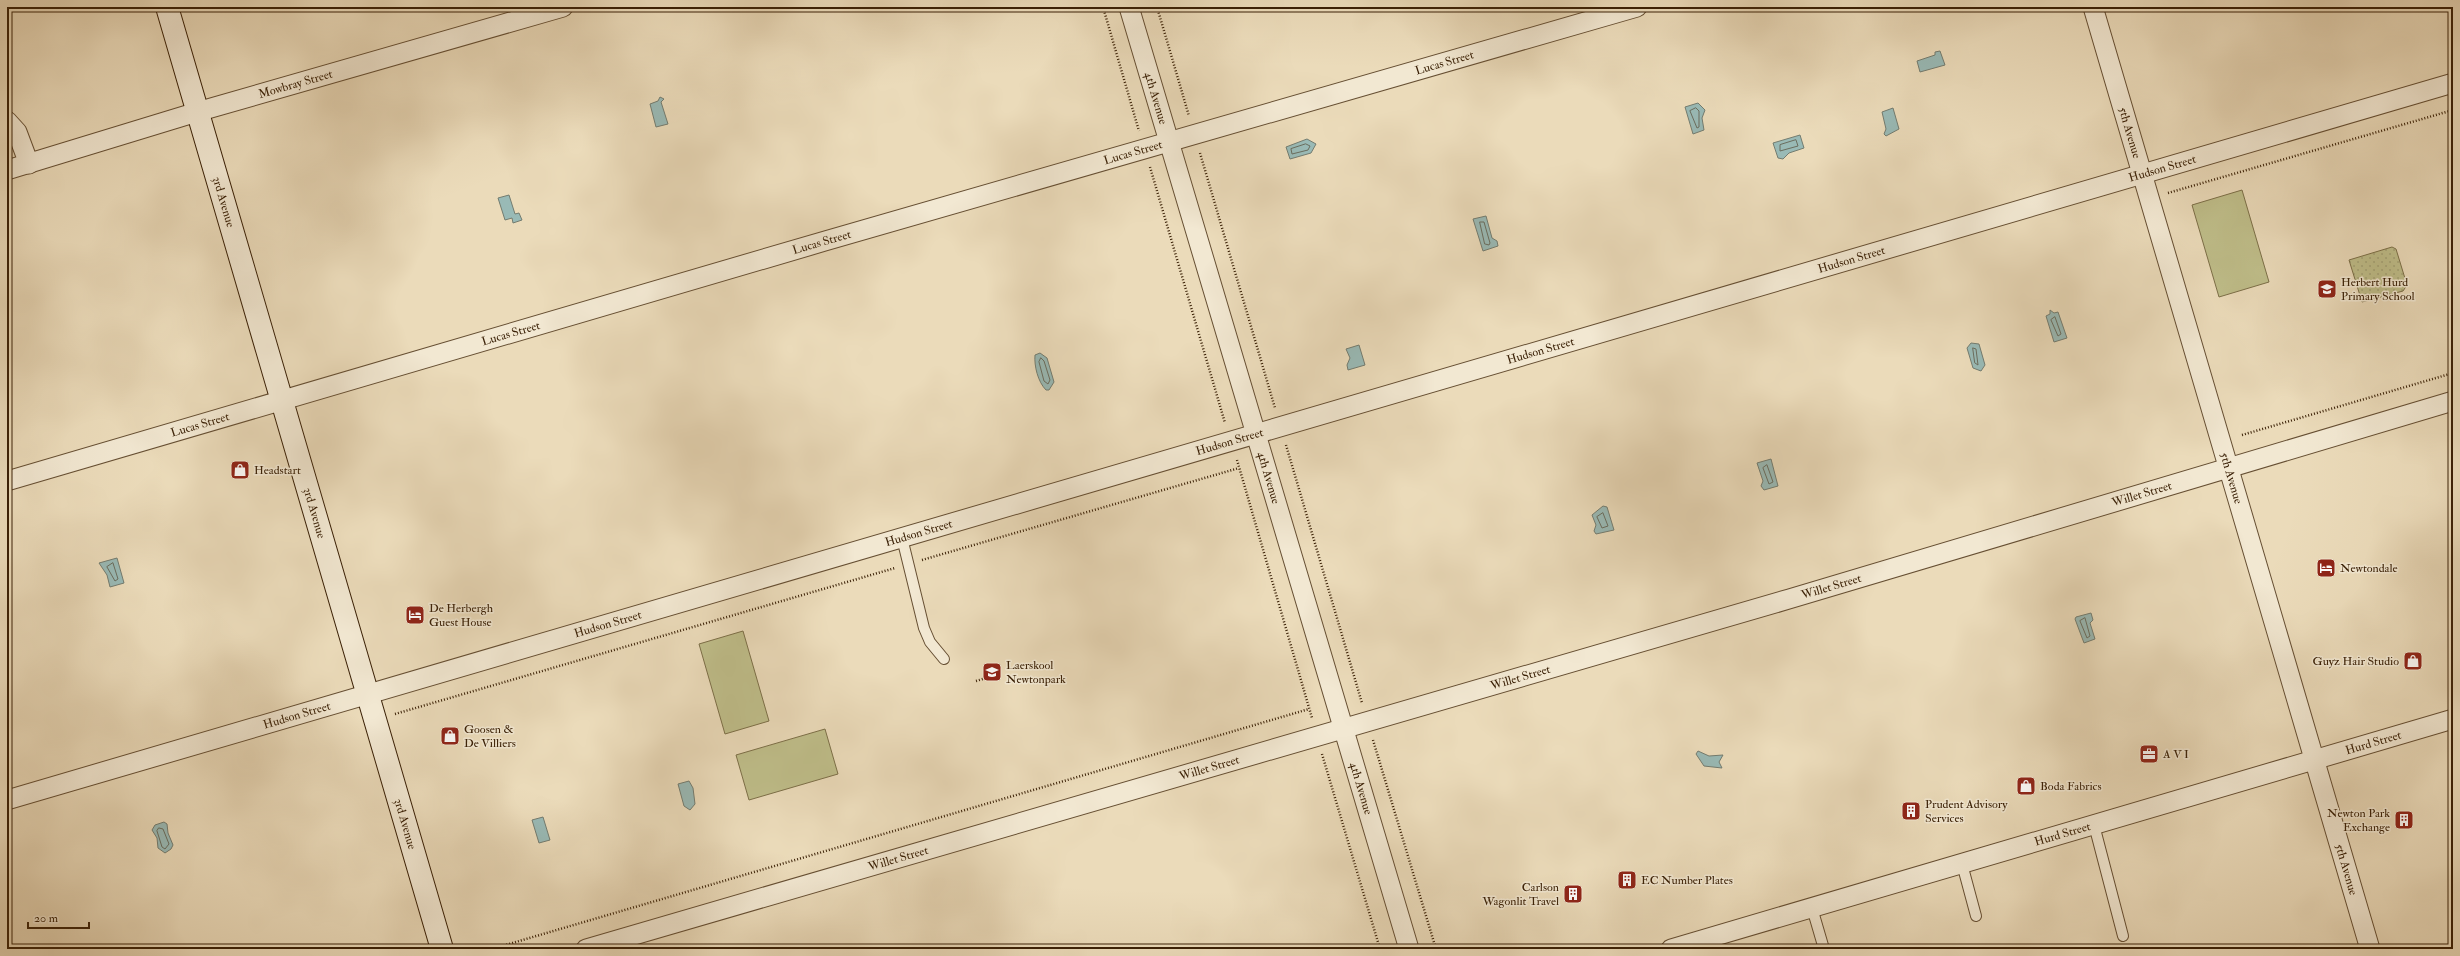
<svg xmlns="http://www.w3.org/2000/svg" width="2460" height="956" font-family="'IM FELL Double Pica',serif">
  <style>
    .grass { fill: url(#grass-dots); stroke: #7c6f48 }
    .garden { fill: #bfbe8a; stroke: #7c6f48 }
    .water { fill: #99bab6; stroke: #737c70 }
    .lines { fill: none; stroke-linecap: round; stroke-linejoin: round }
    .shore { stroke: #6a6d5e; stroke-width: 1 }
    .lane-casing { stroke: #664f33; stroke-width: 12 }
    .street-casing { stroke: #664f33; stroke-width: 21 }
    .secondary-casing { stroke: #3a2006; stroke-width: 24 }
    .path { stroke: #3a2006; stroke-width: 2.5; stroke-dasharray: 1 2; stroke-linecap: butt }
    .lane { stroke: #f2e8d2; stroke-width: 10 }
    .street { stroke: #f2e8d2; stroke-width: 19 }
    .secondary { stroke: #f2e8d2; stroke-width: 22 }
    .labels { text-anchor: middle; dominant-baseline: central; stroke-width: 3; stroke-linejoin: round; paint-order: stroke }
    .street-label { font-size: 12px; fill: #3a2006; stroke: #f2e8d2 }
    .poi-label { font-size: 12px; fill: #3a2006; stroke: #f2e8d2; text-anchor: start }
  </style>
  <defs>
    <pattern id="grass-dots" width="8" height="8" patternUnits="userSpaceOnUse"><rect width="8" height="8" fill="#bfbe8a"/><path d="M2 2h.1M6 6h.1" fill="none" stroke="#a5a376" stroke-width="1.8" stroke-linecap="round"/></pattern>
  </defs>
  <rect width="100%" height="100%" fill="#ebdbba"/>
  <filter id="stains"><feTurbulence type="fractalNoise" baseFrequency=".005" numOctaves="4"/><feColorMatrix values="0 0 0 0 .2 0 0 0 0 .09 0 0 0 0 .02 0 0 0 .5 -.17"/></filter>
  <radialGradient id="worn" r=".72"><stop offset=".6" stop-color="#630" stop-opacity="0"/><stop offset="1" stop-color="#630" stop-opacity=".3"/></radialGradient>
  <polygon class="grass" points="2392,247 2396,249 2407,285 2403,291 2362,302 2349,260"/>
  <g class="garden">
    <polygon points="2242,190 2269,282 2219,297 2192,205"/>
    <polygon points="743,631 769,721 725,734 699,644"/>
    <polygon points="825,729 838,774 749,800 736,755"/>
  </g>
  <g class="water">
    <polygon points="1940,51 1945,65 1920,72 1917,61 1935,55 1935,52"/>
    <polygon points="660,97 664,99 661,102 668,124 656,127 650,104 658,101"/>
    <polygon points="1698,103 1705,110 1702,118 1704,130 1693,134 1685,107"/>
    <polygon points="1893,108 1899,129 1886,136 1884,134 1886,129 1882,112"/>
    <polygon points="1800,135 1804,148 1789,153 1783,159 1778,158 1773,143"/>
    <polygon points="1307,139 1316,144 1311,153 1290,159 1286,147"/>
    <polygon points="509,195 515,214 519,213 522,220 513,223 512,218 505,220 498,198"/>
    <polygon points="1486,216 1492,238 1497,241 1498,246 1483,251 1473,219"/>
    <polygon points="2050,310 2054,313 2058,312 2067,338 2054,342 2046,316 2050,314"/>
    <polygon points="1971,343 1979,344 1985,365 1981,371 1973,368 1967,348"/>
    <polygon points="1359,345 1365,365 1348,370 1347,365 1350,358 1346,349"/>
    <path d="M1040,353L1047,358L1054,382L1049,390H1046C1038,382 1034,366 1035,355Z"/>
    <polygon points="1771,459 1778,486 1764,490 1761,486 1763,481 1757,463"/>
    <polygon points="1603,506 1607,507 1614,530 1596,534 1594,531 1596,525 1592,515"/>
    <polygon points="117,558 124,583 110,587 107,575 99,563"/>
    <polygon points="2091,613 2093,620 2090,623 2095,639 2084,643 2075,619 2076,617"/>
    <polygon points="1698,751 1709,756 1723,755 1719,762 1722,768 1704,766 1696,754"/>
    <polygon points="689,781 693,788 695,804 690,810 684,806 678,784"/>
    <polygon points="543,817 550,840 539,843 532,820"/>
    <polygon points="164,822 167,824 168,833 173,845 171,849 165,853 158,848 157,838 152,830 155,825"/>
  </g>
  <g class="lines">
    <g class="shore">
      <polygon points="1696,108 1699,111 1699,127 1697,128 1690,111"/>
      <polygon points="1796,140 1798,146 1780,151 1780,145"/>
      <polygon points="1306,144 1310,146 1308,150 1292,154 1291,149"/>
      <polygon points="1480,222 1484,222 1490,243 1489,245 1485,244"/>
      <polygon points="2055,317 2061,334 2058,336 2051,320"/>
      <polygon points="1973,348 1976,349 1978,365 1975,363"/>
      <polygon points="1041,358 1044,361 1050,380 1048,384 1044,381 1039,362"/>
      <polygon points="1767,465 1773,482 1769,484 1763,468"/>
      <polygon points="1603,513 1608,526 1602,528 1597,517"/>
      <polygon points="113,563 118,579 115,581 107,567"/>
      <polygon points="2085,618 2090,636 2087,638 2080,621"/>
      <polygon points="159,828 163,829 169,844 165,849 162,847 157,831"/>
    </g>
    <defs>
      <g id="lane">
        <polyline points="902,538 924,628 930,642 944,659"/>
        <polyline points="2094,825 2123,936"/>
        <polyline points="1962,864 1976,916"/>
        <polyline points="1812,908 1824,949"/>
      </g>
      <g id="street">
        <path id="s1" d="M1129,7L1409,949"/>
        <path id="s2" d="M2093,7L2370,949"/>
        <polyline points="7,121 17,132 29,164"/>
        <path id="s3" d="M7,170L197,112L563,7"/>
        <path id="s4" d="M7,481L825,241L1637,7"/>
        <path id="s5" d="M7,800L2453,83"/>
        <path id="s6" d="M586,949L1789,599L2453,401"/>
        <path id="s7" d="M1671,949L2453,719"/>
      </g>
      <g id="secondary">
        <path id="s8" d="M167,7L442,949"/>
      </g>
    </defs>
    <use href="#lane" class="lane-casing"/>
    <use href="#street" class="street-casing"/>
    <use href="#secondary" class="secondary-casing"/>
    <g class="path">
      <polyline points="1103,7 1139,131"/>
      <polyline points="1157,7 1189,116"/>
      <polyline points="1200,153 1275,408"/>
      <polyline points="1150,167 1225,423"/>
      <polyline points="2168,193 2453,110"/>
      <polyline points="2242,435 2453,373"/>
      <polyline points="1286,445 1362,703"/>
      <polyline points="1237,460 1312,718"/>
      <polyline points="922,560 1239,468"/>
      <polyline points="976,681 1000,674"/>
      <polyline points="395,714 895,568"/>
      <polyline points="1373,740 1436,949"/>
      <polyline points="1322,754 1380,949"/>
      <polyline points="492,949 1309,709"/>
    </g>
    <use href="#lane" class="lane"/>
    <use href="#street" class="street"/>
    <use href="#secondary" class="secondary"/>
  </g>
  <defs>
    <symbol id="school-square" viewBox="-11 -11 22 22"><rect x="-9" y="-9" width="18" height="18" rx="4" fill="#8f2418" stroke="#f2e8d2"/><path d="M0-5L7-2L0 1L-7-2ZM-4 1L0 2.5L4 1V4Q0 6-4 4Z" fill="#fff"/></symbol>
    <symbol id="shop-square" viewBox="-11 -11 22 22"><rect x="-9" y="-9" width="18" height="18" rx="4" fill="#8f2418" stroke="#f2e8d2"/><path d="M-5-2.5h2.3a2.7 3.5 0 0 1 5.4 0H5L5.5 6h-11ZM-1.5-2.5h3a1.5 2.3 0 0 0-3 0Z" fill="#fff"/></symbol>
    <symbol id="hotel-square" viewBox="-11 -11 22 22"><rect x="-9" y="-9" width="18" height="18" rx="4" fill="#8f2418" stroke="#f2e8d2"/><path d="M-6-4.5h1.5V1H6V5H4.5V3h-9V5H-6ZM-4 0a1.8 1.8 0 1 1 3.6 0ZM.5 0V-2.5h3Q6-2.5 6 0Z" fill="#fff"/></symbol>
    <symbol id="office-square" viewBox="-11 -11 22 22"><rect x="-9" y="-9" width="18" height="18" rx="4" fill="#8f2418" stroke="#f2e8d2"/><path d="M-6-3h4V-5.5h4V-3h4V5H-6ZM-1-4.5V-3h2v-1.5ZM-6 0V1H6V0Z" fill="#fff"/></symbol>
    <symbol id="building-square" viewBox="-11 -11 22 22"><rect x="-9" y="-9" width="18" height="18" rx="4" fill="#8f2418" stroke="#f2e8d2"/><path d="M-4-6H4V6H1V3H-1V6H-4ZM-2.5-4.3h1.7v1.8h-1.7ZM.8-4.3h1.7v1.8H.8ZM-2.5-1h1.7V.8h-1.7ZM.8-1h1.7V.8H.8Z" fill="#fff"/></symbol>
  </defs>
  <g fill-rule="evenodd">
    <use href="#school-square" x="2316" y="278" width="22" height="22"/>
    <use href="#shop-square" x="229" y="459" width="22" height="22"/>
    <use href="#hotel-square" x="2315" y="557" width="22" height="22"/>
    <use href="#hotel-square" x="404" y="604" width="22" height="22"/>
    <use href="#shop-square" x="2402" y="650" width="22" height="22"/>
    <use href="#school-square" x="981" y="661" width="22" height="22"/>
    <use href="#shop-square" x="439" y="725" width="22" height="22"/>
    <use href="#office-square" x="2138" y="743" width="22" height="22"/>
    <use href="#shop-square" x="2015" y="775" width="22" height="22"/>
    <use href="#building-square" x="1900" y="800" width="22" height="22"/>
    <use href="#building-square" x="2393" y="809" width="22" height="22"/>
    <use href="#building-square" x="1616" y="869" width="22" height="22"/>
    <use href="#building-square" x="1562" y="883" width="22" height="22"/>
  </g>
  <g class="labels">
    <g class="street-label">
      <text stroke="none"><textPath href="#s4" startOffset="1497">Lucas Street</textPath></text>
      <text stroke="none"><textPath href="#s3" startOffset="301">Mowbray Street</textPath></text>
      <text stroke="none"><textPath href="#s1" startOffset="95">4th Avenue</textPath></text>
      <text stroke="none"><textPath href="#s2" startOffset="131">5th Avenue</textPath></text>
      <text stroke="none"><textPath href="#s4" startOffset="1173">Lucas Street</textPath></text>
      <text stroke="none"><textPath href="#s5" startOffset="2246">Hudson Street</textPath></text>
      <text stroke="none"><textPath href="#s8" startOffset="203">3rd Avenue</textPath></text>
      <text stroke="none"><textPath href="#s4" startOffset="849">Lucas Street</textPath></text>
      <text stroke="none"><textPath href="#s5" startOffset="1922">Hudson Street</textPath></text>
      <text stroke="none"><textPath href="#s4" startOffset="525">Lucas Street</textPath></text>
      <text stroke="none"><textPath href="#s5" startOffset="1598">Hudson Street</textPath></text>
      <text stroke="none"><textPath href="#s4" startOffset="201">Lucas Street</textPath></text>
      <text stroke="none"><textPath href="#s5" startOffset="1274">Hudson Street</textPath></text>
      <text stroke="none"><textPath href="#s1" startOffset="491">4th Avenue</textPath></text>
      <text stroke="none"><textPath href="#s2" startOffset="491">5th Avenue</textPath></text>
      <text stroke="none"><textPath href="#s6" startOffset="1621">Willet Street</textPath></text>
      <text stroke="none"><textPath href="#s8" startOffset="527">3rd Avenue</textPath></text>
      <text stroke="none"><textPath href="#s5" startOffset="950">Hudson Street</textPath></text>
      <text stroke="none"><textPath href="#s6" startOffset="1297">Willet Street</textPath></text>
      <text stroke="none"><textPath href="#s5" startOffset="626">Hudson Street</textPath></text>
      <text stroke="none"><textPath href="#s6" startOffset="973">Willet Street</textPath></text>
      <text stroke="none"><textPath href="#s5" startOffset="302">Hudson Street</textPath></text>
      <text stroke="none"><textPath href="#s7" startOffset="732">Hurd Street</textPath></text>
      <text stroke="none"><textPath href="#s6" startOffset="649">Willet Street</textPath></text>
      <text stroke="none"><textPath href="#s1" startOffset="815">4th Avenue</textPath></text>
      <text stroke="none"><textPath href="#s8" startOffset="851">3rd Avenue</textPath></text>
      <text stroke="none"><textPath href="#s7" startOffset="408">Hurd Street</textPath></text>
      <text stroke="none"><textPath href="#s6" startOffset="325">Willet Street</textPath></text>
      <text stroke="none"><textPath href="#s2" startOffset="899">5th Avenue</textPath></text>
    </g>
    <g class="poi-label">
      <text x="2341" y="282">Herbert Hurd<tspan x="2341" dy="14">Primary School</tspan></text>
      <text x="254" y="470">Headstart</text>
      <text x="2340" y="568">Newtondale</text>
      <text x="429" y="608">De Herbergh<tspan x="429" dy="14">Guest House</tspan></text>
      <text x="2399" y="661" text-anchor="end">Guyz Hair Studio</text>
      <text x="1006" y="665">Laerskool<tspan x="1006" dy="14">Newtonpark</tspan></text>
      <text x="464" y="729">Goosen &amp;<tspan x="464" dy="14">De Villiers</tspan></text>
      <text x="2163" y="754">A V I</text>
      <text x="2040" y="786">Boda Fabrics</text>
      <text x="1925" y="804">Prudent Advisory<tspan x="1925" dy="14">Services</tspan></text>
      <text x="2390" y="813" text-anchor="end">Newton Park<tspan x="2390" dy="14">Exchange</tspan></text>
      <text x="1641" y="880">EC Number Plates</text>
      <text x="1559" y="887" text-anchor="end">Carlson<tspan x="1559" dy="14">Wagonlit Travel</tspan></text>
    </g>
  </g>
  <rect width="2460" height="956" fill="none" stroke="#ebdbba" stroke-width="24"/>
  <rect x="8" y="8" width="2444" height="940" fill="none" stroke="#3a2006" stroke-width="2"/>
  <rect x="12" y="12" width="2436" height="932" fill="none" stroke="#3a2006"/>
  <path d="M28 922v6h61v-6" fill="none" stroke="#3a2006" stroke-width="2"/>
  <text x="34" y="922" font-size="12" fill="#3a2006" stroke="#f2e8d2" stroke-width="3" paint-order="stroke">20 m</text>
  <rect width="100%" height="100%" filter="url(#stains)"/>
  <rect width="100%" height="100%" fill="url(#worn)"/>
</svg>
